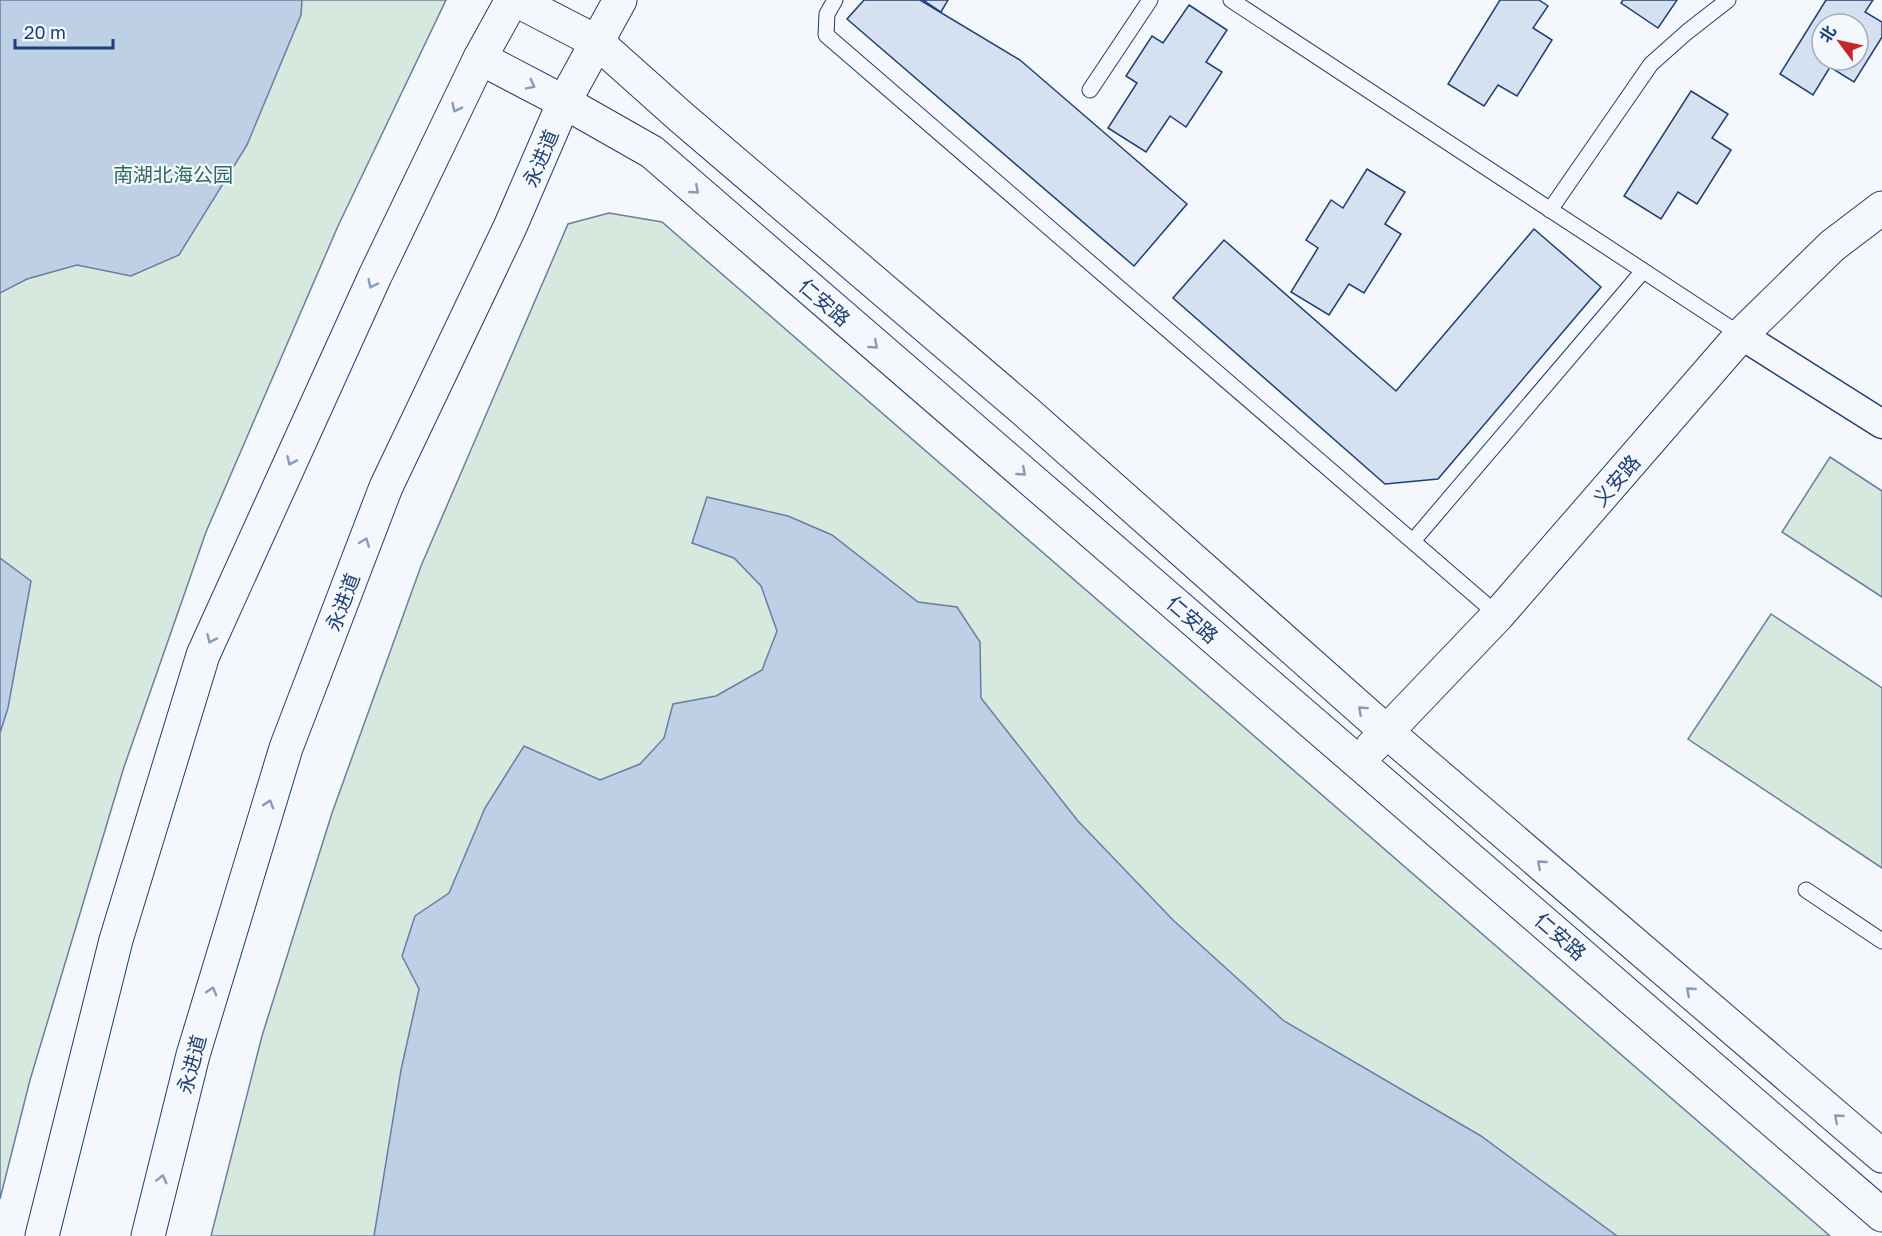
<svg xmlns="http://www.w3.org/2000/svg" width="1882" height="1236" font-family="'Golos Text','Noto Sans SC',sans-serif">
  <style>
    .green { fill: #d7e8df; stroke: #687fa3; stroke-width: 1.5 }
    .water { fill: #bed0e5; stroke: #687fa3; stroke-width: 1.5 }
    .building { fill: #d5e0f0; stroke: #1d3f73; stroke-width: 1.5; fill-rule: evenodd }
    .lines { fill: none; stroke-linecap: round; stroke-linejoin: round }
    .service-casing { stroke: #1d3f73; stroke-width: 17 }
    .minor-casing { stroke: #1d3f73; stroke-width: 31 }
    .tertiary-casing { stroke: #1d3f73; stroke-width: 35 }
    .secondary-casing { stroke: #1d3f73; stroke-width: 35 }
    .service { stroke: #f4f7fb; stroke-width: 15 }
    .minor { stroke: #f4f7fb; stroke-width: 28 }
    .tertiary { stroke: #f4f7fb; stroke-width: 33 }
    .secondary { stroke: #f4f7fb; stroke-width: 33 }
    .oneway { stroke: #889bb7 }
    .labels { text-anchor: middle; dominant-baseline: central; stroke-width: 4.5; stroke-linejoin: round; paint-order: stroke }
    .street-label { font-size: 20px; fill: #1d3f73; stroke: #f4f7fb }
    .park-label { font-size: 20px; fill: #2c6c60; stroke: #f4f7fb }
  </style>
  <rect width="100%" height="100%" fill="#f4f7fb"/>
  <g class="green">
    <polygon points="0,0 446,0 338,226 206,532 124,767 30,1080 0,1199"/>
    <polygon points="609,213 662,222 1830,1236 211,1236 262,1036 332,813 421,566 568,224"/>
    <polygon points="1830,457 1882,491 1882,597 1782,532"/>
    <polygon points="1771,614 1882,688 1882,868 1688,739"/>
  </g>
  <g class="water">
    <polygon points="0,0 302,0 301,15 247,145 179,255 131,276 77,265 27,279 0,293"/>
    <polygon points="707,497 788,516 832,535 918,602 957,607 980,642 981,698 1078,821 1173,920 1284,1021 1481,1136 1617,1236 374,1236 401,1070 419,989 402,956 415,916 449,893 485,808 524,746 600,780 640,764 664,738 673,704 716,696 762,670 777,631 761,586 734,558 692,543"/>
    <polygon points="0,558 31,581 8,708 0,733"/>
  </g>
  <g class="building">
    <polygon points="864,0 920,0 1020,60 1187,204 1134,266 847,19"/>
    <polygon points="923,0 948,0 941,12"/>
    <polygon points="1500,0 1539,0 1548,6 1533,28 1552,40 1517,96 1498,85 1484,106 1448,84"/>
    <polygon points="1623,0 1677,0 1658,28 1621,3"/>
    <path d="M1826,0H1873L1865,12L1882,22V37L1854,82L1830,67L1813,95L1780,74ZM1822,24H1858V60H1822Z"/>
    <polygon points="1189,5 1227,30 1206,62 1222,72 1186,127 1170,116 1146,152 1108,128 1137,83 1126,76 1152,36 1163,43"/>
    <polygon points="1691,91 1728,114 1712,138 1731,150 1697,204 1678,192 1661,219 1624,196"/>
    <polygon points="1367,169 1405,192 1385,224 1401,234 1364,293 1349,284 1329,315 1291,292 1318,248 1306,240 1331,200 1343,208"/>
    <polygon points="1534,229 1601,287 1438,479 1385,484 1173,298 1224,240 1396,391"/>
  </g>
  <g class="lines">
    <defs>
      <g id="service">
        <polyline points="835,0 827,14 826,35 1498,615"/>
        <polyline points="1231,0 1741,335"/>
        <polyline points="1090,90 1150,0"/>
        <polyline points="1550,210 1651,64 1687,32 1728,0"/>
        <polyline points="1413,541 1643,271"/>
        <polyline points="1806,890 1882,941"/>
      </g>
      <polyline id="minor" points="1741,335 1882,424"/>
      <g id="tertiary">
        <polyline points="516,0 597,42 681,117 1024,410 1387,732 1882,1156"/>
        <polyline points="480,58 564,102 652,152 1882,1215"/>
        <polyline points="1372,747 1498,615 1741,335 1832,246 1882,208"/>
      </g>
      <g id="secondary">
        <polyline points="42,1236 116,940 203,655 375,276 480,58 512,0"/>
        <polyline points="148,1236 193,1055 286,748 386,487 510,227 564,102 620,0"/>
      </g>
    </defs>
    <use href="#service" class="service-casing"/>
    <use href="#minor" class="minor-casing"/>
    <use href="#tertiary" class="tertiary-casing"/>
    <use href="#secondary" class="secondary-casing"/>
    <use href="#service" class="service"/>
    <use href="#minor" class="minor"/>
    <use href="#tertiary" class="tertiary"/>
    <use href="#secondary" class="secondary"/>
  </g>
  <defs><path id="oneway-chevron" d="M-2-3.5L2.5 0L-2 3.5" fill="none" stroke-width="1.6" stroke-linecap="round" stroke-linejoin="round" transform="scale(1.5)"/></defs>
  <g class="oneway">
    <use href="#oneway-chevron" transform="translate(531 85) rotate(27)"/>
    <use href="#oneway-chevron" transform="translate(456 108) rotate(116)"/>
    <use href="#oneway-chevron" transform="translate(695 190) rotate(41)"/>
    <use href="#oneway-chevron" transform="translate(372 284) rotate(115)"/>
    <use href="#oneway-chevron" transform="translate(874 345) rotate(41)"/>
    <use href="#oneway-chevron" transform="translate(291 461) rotate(114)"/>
    <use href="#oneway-chevron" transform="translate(1022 472) rotate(41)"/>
    <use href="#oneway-chevron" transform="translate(365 542) rotate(-69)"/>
    <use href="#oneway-chevron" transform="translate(211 639) rotate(114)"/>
    <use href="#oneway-chevron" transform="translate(1362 710) rotate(-138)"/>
    <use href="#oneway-chevron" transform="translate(269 804) rotate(-73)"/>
    <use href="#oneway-chevron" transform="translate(1541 864) rotate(-139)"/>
    <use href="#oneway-chevron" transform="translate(212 991) rotate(-73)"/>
    <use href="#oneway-chevron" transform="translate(1690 991) rotate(-139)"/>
    <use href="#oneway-chevron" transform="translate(1838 1118) rotate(-139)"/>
    <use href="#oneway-chevron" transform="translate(162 1179) rotate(-76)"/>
  </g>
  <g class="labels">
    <g class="street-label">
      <text transform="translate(540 158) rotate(-67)">永进道</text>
      <text transform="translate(825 302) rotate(41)">仁安路</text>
      <text transform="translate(1616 480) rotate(-49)">义安路</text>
      <text transform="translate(342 602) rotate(-69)">永进道</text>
      <text transform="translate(1193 619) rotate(41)">仁安路</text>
      <text transform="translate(1561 936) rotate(41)">仁安路</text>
      <text transform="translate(191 1064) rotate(-75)">永进道</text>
    </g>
    <g class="park-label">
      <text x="173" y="174">南湖北海公园</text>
    </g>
  </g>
  <g transform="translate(1840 42) rotate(303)"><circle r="28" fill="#f4f7fb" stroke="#9eadc5" stroke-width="1.5"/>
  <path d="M0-4.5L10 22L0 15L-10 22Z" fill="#c62828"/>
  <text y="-9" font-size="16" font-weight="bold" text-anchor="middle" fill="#1d3f73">北</text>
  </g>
  <path d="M15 39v9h98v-9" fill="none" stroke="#1d3f73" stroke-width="3"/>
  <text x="24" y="39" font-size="18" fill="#1d3f73" stroke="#f4f7fb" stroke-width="4.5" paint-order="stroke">20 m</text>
</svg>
